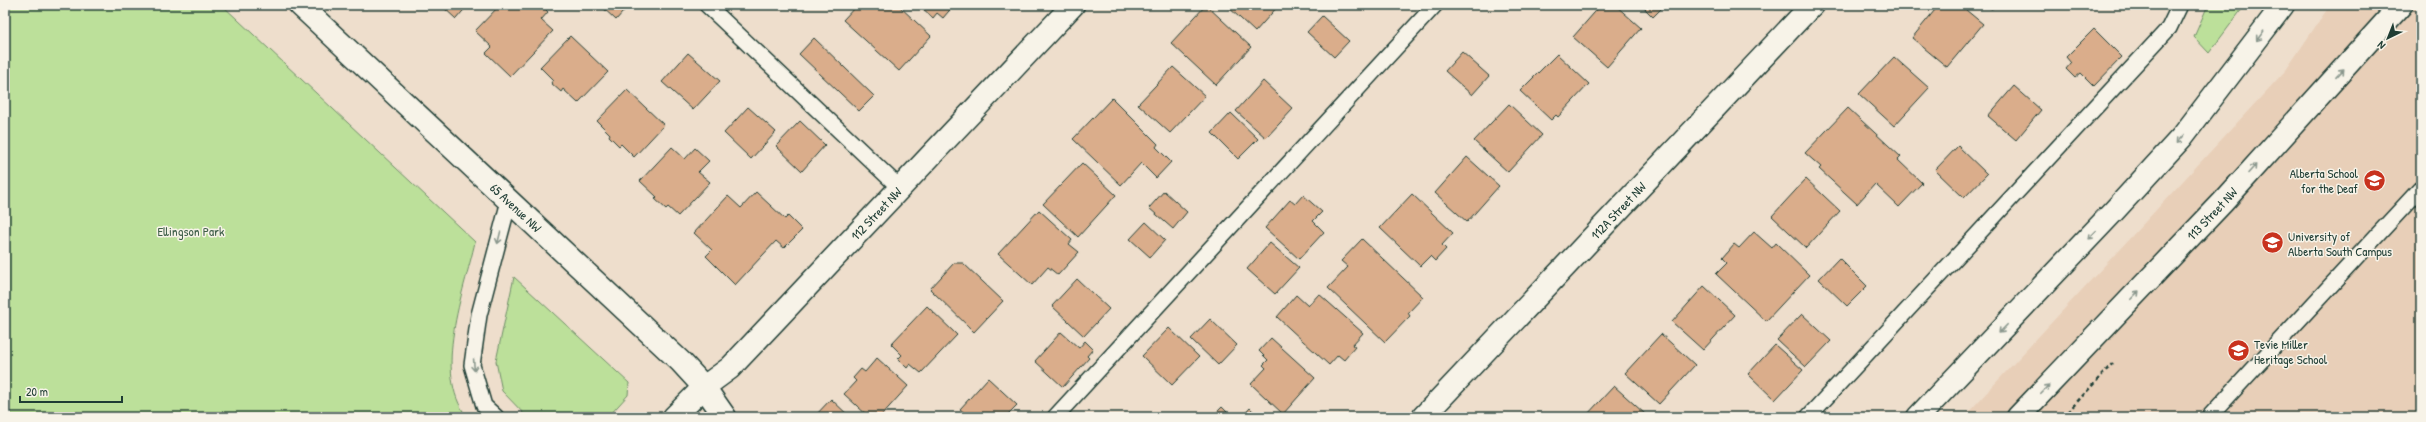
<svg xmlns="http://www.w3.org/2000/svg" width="2426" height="422" font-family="'Patrick Hand',sans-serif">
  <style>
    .built { fill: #e8cfb8 }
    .green { fill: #bce09a; stroke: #6e8e67 }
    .building { fill: #daad8b; stroke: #1f3d34 }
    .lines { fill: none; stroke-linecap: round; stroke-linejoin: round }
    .service-casing { stroke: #1f3d34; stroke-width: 18 }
    .minor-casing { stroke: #1f3d34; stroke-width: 25 }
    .secondary-casing { stroke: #1f3d34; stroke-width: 25 }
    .path { stroke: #1f3d34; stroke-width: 2.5; stroke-dasharray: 4 3; stroke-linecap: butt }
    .service { stroke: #f7f3e8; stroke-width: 15 }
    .minor { stroke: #f7f3e8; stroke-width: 22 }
    .secondary { stroke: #f7f3e8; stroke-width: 22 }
    .oneway { stroke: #8b988e }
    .labels { text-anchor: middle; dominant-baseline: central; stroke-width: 3; stroke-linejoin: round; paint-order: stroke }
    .poi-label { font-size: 13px; fill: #1f3d34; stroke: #f7f3e8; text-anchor: start }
    .street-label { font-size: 13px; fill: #1f3d34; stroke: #f7f3e8 }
    .park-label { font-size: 13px; fill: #3e5e48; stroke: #f7f3e8 }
  </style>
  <rect width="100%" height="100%" fill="#eedecc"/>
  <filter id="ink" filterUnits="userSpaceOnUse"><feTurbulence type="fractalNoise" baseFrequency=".025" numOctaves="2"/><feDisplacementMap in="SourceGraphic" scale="8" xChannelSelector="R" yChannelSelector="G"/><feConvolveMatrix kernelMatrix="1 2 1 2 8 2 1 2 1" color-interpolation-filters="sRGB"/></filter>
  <g filter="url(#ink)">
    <polygon class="built" points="2330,5 2421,5 2421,417 1964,417 2286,70"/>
    <g class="green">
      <path d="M5,5H222L475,242C464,292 432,372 467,417H5Z"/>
      <polygon points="2208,5 2245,5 2209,53 2194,37"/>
      <polygon points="514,277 629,383 628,395 608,417 527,417 502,391 496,361"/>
    </g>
    <g class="building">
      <polygon points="437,5 468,5 456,19 443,7 441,9"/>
      <polygon points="500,5 541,5 548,12 541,20 553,31 510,76 486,53 492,47 475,31"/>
      <polygon points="600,5 629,5 616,20"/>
      <polygon points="857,5 898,5 931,36 899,71 843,20"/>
      <polygon points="919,5 954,5 943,18 937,13 933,18"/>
      <polygon points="1206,5 1251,47 1216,85 1171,43"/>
      <polygon points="1226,5 1279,5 1255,32"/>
      <polygon points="1601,5 1615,5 1641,28 1607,67 1573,37"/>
      <polygon points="1641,5 1665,5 1653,17"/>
      <polygon points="1939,5 1960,5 1983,24 1947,67 1912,38"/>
      <polygon points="1985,5 1995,5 1992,9"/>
      <polygon points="1322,16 1349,41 1334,57 1307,32"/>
      <polygon points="2094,29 2122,57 2094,86 2081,73 2075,78 2066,69 2071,63 2066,57"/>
      <polygon points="570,36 608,72 578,103 563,89 561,92 551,83 553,80 540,67"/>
      <polygon points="814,38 874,96 859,111 799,54"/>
      <polygon points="1462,52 1489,76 1472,95 1445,71"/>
      <polygon points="688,53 720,81 693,110 662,82"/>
      <polygon points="1557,54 1589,84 1558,117 1556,115 1551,120 1520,91"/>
      <polygon points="1894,57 1929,88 1894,126 1859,94"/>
      <polygon points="1173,67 1205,96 1170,133 1138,104"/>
      <polygon points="1263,81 1293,109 1266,138 1236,111"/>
      <polygon points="2014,86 2041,110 2016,140 1988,116"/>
      <polygon points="627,90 664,125 634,157 621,144 619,146 609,136 610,134 597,121"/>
      <polygon points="1112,98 1158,144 1156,147 1171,162 1156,178 1141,163 1121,185 1073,139"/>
      <polygon points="1509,104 1542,135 1508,172 1474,141"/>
      <polygon points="748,107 776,132 751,159 724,133"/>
      <polygon points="1848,108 1901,157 1898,160 1922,183 1899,207 1875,184 1857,204 1819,169 1821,167 1805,153"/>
      <polygon points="1231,113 1258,139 1238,159 1212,133"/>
      <polygon points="800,121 825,145 802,171 776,146"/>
      <polygon points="1958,146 1987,174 1964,198 1935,170"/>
      <polygon points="672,147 685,159 695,148 709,161 698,172 710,182 678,216 668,207 666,209 655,199 657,197 640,181"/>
      <polygon points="1467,157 1499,186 1467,222 1435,193"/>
      <polygon points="1082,163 1116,195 1078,237 1043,204"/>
      <polygon points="1806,179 1840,211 1806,248 1772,216"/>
      <polygon points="1164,191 1187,212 1173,229 1149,208"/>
      <polygon points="756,192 785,219 788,216 802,230 784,248 776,241 735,285 706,256 712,250 694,233 728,196 741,208"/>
      <polygon points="1412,194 1453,233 1442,245 1446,249 1435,261 1430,256 1420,266 1380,228"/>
      <polygon points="1303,195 1322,212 1313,221 1324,232 1299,259 1265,228 1290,200 1295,204"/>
      <polygon points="1039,210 1072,240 1069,244 1079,252 1058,275 1048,267 1032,285 998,254"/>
      <polygon points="1146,222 1165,240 1150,257 1130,239"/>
      <polygon points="1754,232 1772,248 1776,243 1809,275 1766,321 1716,274 1727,263 1722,258 1734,244 1739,248"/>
      <polygon points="1362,239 1423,297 1408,313 1410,316 1385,342 1328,288 1348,267 1341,261"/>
      <polygon points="1270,243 1299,268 1275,294 1247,269"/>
      <polygon points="1839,258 1867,286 1847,306 1819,279"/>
      <polygon points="954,263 963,263 1003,301 974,332 930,289"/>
      <polygon points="1077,279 1109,309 1084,336 1052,306"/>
      <polygon points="1704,286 1735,315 1703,350 1672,322"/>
      <polygon points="1319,294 1363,333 1352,345 1355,347 1344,360 1338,355 1329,365 1277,317 1296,295 1308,306"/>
      <polygon points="927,306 957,335 921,373 910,364 907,368 898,359 902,355 891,344"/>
      <polygon points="1802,314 1831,341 1806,367 1777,340"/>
      <polygon points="1210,319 1237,345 1218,365 1191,339"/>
      <polygon points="1169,328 1199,357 1172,385 1142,356"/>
      <polygon points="1061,332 1079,348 1085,341 1093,349 1087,356 1089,358 1063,387 1035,361"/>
      <polygon points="1661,334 1695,365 1659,404 1625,373"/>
      <polygon points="1271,338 1315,378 1283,414 1251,384 1266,368 1263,365 1268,360 1259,351"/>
      <polygon points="1775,345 1803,370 1775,400 1748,374"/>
      <polygon points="877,358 908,386 880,417 869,417 844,394 856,381 853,378 861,369 865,372"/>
      <polygon points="988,378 1017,405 1005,417 969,417 960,409"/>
      <polygon points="1614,386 1645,414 1643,417 1585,417"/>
      <polygon points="831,399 850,417 814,417"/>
      <polygon points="1222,407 1232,417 1212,417"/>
      <polygon points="1250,408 1259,417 1242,417"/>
    </g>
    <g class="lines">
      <defs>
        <g id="service">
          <polyline points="707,5 901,189"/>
          <polyline points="496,417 484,406 472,365 479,315 509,201"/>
          <polyline points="1055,417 1435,5"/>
          <polyline points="1808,417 2169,28 2180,5"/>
          <polyline points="2209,417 2421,188"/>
        </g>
        <g id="minor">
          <path id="s1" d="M300,5L681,362L704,387L725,417"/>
          <path id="s2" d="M674,417L704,387L730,368L1073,5"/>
          <path id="s3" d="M1423,417L1812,5"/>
        </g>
        <g id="secondary">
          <polyline points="1918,417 2113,212 2182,137 2283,5"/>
          <path id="s4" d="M2018,417L2223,202L2401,5"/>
        </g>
      </defs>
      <use href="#service" class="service-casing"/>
      <use href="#minor" class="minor-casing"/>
      <use href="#secondary" class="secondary-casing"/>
      <g class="path">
        <polyline points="2421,242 2417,247 2421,250"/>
        <polyline points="2063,417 2113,363"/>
      </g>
      <use href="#service" class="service"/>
      <use href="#minor" class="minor"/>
      <use href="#secondary" class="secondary"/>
    </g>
    <defs><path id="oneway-shaft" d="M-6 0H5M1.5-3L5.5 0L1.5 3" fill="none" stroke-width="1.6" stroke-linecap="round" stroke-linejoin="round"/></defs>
    <g class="oneway">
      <use href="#oneway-shaft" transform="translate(2260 36) rotate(127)"/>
      <use href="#oneway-shaft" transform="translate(2340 73) rotate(-47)"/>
      <use href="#oneway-shaft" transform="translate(2180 139) rotate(131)"/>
      <use href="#oneway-shaft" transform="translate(2252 169) rotate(-48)"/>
      <use href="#oneway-shaft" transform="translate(2092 235) rotate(134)"/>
      <use href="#oneway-shaft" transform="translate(499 238) rotate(104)"/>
      <use href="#oneway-shaft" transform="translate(2135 295) rotate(-46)"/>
      <use href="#oneway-shaft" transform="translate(2003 329) rotate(134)"/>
      <use href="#oneway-shaft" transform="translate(474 365) rotate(86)"/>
      <use href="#oneway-shaft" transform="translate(2045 389) rotate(-46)"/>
    </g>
  </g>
  <defs>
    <symbol id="school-disc" viewBox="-11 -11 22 22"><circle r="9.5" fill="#c8321e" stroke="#f7f3e8"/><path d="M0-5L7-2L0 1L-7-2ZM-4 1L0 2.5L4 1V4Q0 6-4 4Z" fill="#fff"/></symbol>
    <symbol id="university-disc" viewBox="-11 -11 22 22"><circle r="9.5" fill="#c8321e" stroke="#f7f3e8"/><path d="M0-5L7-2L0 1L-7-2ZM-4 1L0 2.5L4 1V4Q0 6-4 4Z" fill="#fff"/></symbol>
  </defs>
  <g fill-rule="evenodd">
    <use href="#school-disc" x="2362" y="168" width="25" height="25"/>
    <use href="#university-disc" x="2260" y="230" width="25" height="25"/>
    <use href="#school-disc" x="2226" y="338" width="25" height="25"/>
  </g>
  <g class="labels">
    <g class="poi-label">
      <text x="2358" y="173" text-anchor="end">Alberta School<tspan x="2358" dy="15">for the Deaf</tspan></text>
      <text x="2288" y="236">University of<tspan x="2288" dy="15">Alberta South Campus</tspan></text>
      <text x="2254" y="344">Tevie Miller<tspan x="2254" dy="15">Heritage School</tspan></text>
    </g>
    <g class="street-label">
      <text stroke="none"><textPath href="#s1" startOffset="296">65 Avenue NW</textPath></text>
      <text stroke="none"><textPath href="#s3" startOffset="284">112A Street NW</textPath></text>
      <text stroke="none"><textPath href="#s4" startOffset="281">113 Street NW</textPath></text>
      <text stroke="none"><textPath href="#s2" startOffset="287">112 Street NW</textPath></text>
    </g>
    <g class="park-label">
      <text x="191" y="231">Ellingson Park</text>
    </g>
  </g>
  <rect width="2426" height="422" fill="none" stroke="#f7f3e8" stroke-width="20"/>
  <rect x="10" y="10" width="2406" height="402" fill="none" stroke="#1f3d34" stroke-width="1.5" filter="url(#ink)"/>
  <g transform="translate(2388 38) rotate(223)" stroke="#f7f3e8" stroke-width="3" paint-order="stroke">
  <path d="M0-3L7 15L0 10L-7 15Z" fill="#1f3d34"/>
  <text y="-6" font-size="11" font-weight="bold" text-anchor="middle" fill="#1f3d34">N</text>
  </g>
  <path d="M20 396v6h102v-6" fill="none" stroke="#1f3d34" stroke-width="2"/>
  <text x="26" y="396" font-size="12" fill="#1f3d34" stroke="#f7f3e8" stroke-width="3" paint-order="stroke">20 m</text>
</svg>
